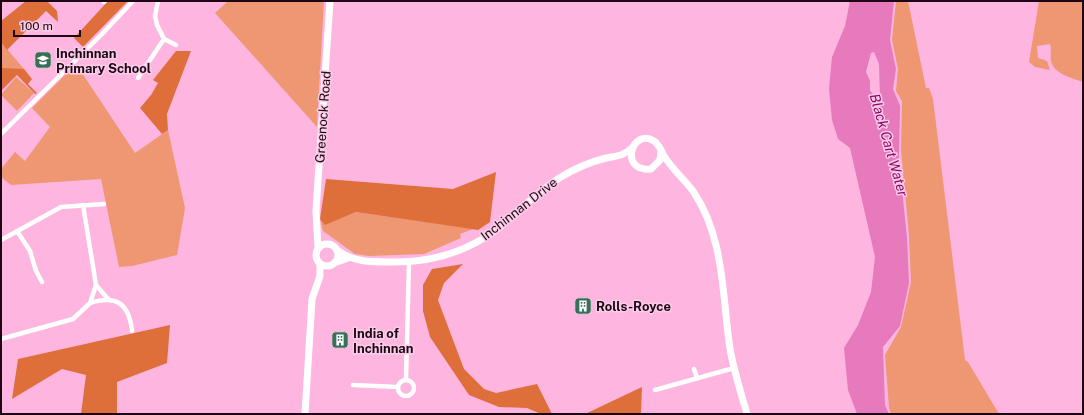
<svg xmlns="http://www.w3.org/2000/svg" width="1084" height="415" font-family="'Public Sans',sans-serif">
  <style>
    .green { fill: #ee9772 }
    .forest { fill: #df6f3a }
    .water { fill: #e77abd; fill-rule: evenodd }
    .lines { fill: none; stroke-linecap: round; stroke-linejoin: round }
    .street { stroke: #fff; stroke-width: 4.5 }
    .secondary { stroke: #fff; stroke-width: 7 }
    .primary { stroke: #fff; stroke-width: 7 }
    .labels { text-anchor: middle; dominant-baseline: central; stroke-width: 3; stroke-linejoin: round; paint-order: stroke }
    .poi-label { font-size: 13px; font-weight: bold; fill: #1e0515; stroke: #facde6; text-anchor: start }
    .street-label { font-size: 13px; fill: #1e0515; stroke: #facde6 }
    .water-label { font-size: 14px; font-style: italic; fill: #90036a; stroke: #facde6 }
  </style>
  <rect width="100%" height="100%" fill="#feb5df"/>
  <g class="green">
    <polygon points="228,1 324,1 317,127 215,13"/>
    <polygon points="896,1 908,1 926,88 929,88 933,99 965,360 968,362 999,414 891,414 889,408 885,355 901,327 911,282 909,235 901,151 902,101 896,91 898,69 892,40"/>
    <path d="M1039,1H1083V82C1072,78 1054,74 1051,61C1050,55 1052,50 1050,44L1037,46L1038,58L1047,61L1050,70L1035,67L1029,62Z"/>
    <polygon points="1,42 24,69 1,69"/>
    <polygon points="76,64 135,153 168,130 185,208 177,255 132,266 119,267 101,179 11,185 1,177 1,169 15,152 25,161 50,127 32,108"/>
    <polygon points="16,77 34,93 17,111 1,95"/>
    <polygon points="356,212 473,229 460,234 461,238 424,254 369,256 355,254 323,231 320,219 325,224"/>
  </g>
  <g class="forest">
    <polygon points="26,1 47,1 57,11 58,22 46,11 7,50 1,42 1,21"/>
    <polygon points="108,1 128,1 83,47 74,38"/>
    <polygon points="176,51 191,51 167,114 168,130 162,134 140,108 151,95 158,83 153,80"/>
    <polygon points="2,68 24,69 32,79 28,84 37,93 35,94 17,75 1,91"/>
    <polygon points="496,172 490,222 478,230 356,212 325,225 320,219 326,179 453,189"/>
    <polygon points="463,264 444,283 438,300 464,369 484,389 496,393 537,384 552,414 541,414 527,408 499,407 469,395 430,337 423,311 423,285 432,269"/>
    <polygon points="170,325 167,363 117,382 117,414 81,414 86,375 62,369 12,399 18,359"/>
    <polygon points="642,387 641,414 585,414"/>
  </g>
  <path class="water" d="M850,1H894L890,40L896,69L893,89L900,106L899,159L907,238L909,283L900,326L883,347L885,405L889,414H857L848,390L844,348L858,325L871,292L875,257L850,148L838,139L832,120L829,89L832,57L845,26ZM874,52L879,64L880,100L877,101L870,90V81L866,72L871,53Z"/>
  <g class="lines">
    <g class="street">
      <polyline points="158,1 155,16 157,25 164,39 176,45"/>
      <polyline points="104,2 105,1"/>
      <polyline points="138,78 164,39"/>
      <polyline points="1,134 102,34 133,1"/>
      <polyline points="17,231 30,251 36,271 42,282"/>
      <polyline points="1,240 61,207 104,204"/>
      <polyline points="96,285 108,299"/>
      <path d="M90,303C116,295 129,303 132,331"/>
      <polyline points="1,339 73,319 90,303 96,285 83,205"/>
      <polyline points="694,369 697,378"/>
      <polyline points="406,379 409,262"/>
      <circle cx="406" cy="388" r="8"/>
      <polyline points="353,385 398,387"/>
      <polyline points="655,390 734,368"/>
    </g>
    <g class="secondary">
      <path d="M661,150L660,160L651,169C618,172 632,127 654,141C659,144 661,151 664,156C672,169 684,179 693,191C725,238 722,296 730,349C734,371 741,393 747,414"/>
      <path d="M337,250C353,262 370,262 389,262C429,263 468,252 500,227C520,210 538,191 561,177C574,169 590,162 606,158C617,156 624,156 633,147"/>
      <polyline points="337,262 348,258"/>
    </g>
    <g class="primary">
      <circle cx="327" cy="255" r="11"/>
      <polyline points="318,248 316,211 330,1"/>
      <polyline points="305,414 312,299 320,276 320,264"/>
    </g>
  </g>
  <defs>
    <symbol id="school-square" viewBox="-11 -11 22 22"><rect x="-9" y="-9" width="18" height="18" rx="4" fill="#376f57" stroke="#facde6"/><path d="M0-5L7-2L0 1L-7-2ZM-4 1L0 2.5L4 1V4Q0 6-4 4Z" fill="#fff"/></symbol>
    <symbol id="building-square" viewBox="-11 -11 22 22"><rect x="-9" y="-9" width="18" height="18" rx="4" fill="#376f57" stroke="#facde6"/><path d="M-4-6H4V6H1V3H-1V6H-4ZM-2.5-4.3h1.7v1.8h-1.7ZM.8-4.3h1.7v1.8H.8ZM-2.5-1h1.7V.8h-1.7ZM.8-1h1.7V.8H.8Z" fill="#fff"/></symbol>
  </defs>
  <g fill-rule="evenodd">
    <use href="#school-square" x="33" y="50" width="20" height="20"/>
    <use href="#building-square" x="573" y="296" width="20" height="20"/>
    <use href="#building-square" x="330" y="330" width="20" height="20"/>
  </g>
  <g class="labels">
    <g class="poi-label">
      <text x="56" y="53">Inchinnan<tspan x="56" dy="15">Primary School</tspan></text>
      <text x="596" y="306">Rolls-Royce</text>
      <text x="353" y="333">India of<tspan x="353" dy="15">Inchinnan</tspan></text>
    </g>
    <g class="street-label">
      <text transform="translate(323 117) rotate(-86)">Greenock Road</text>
      <text transform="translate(519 209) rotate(-38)">Inchinnan Drive</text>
    </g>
    <g class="water-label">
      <text transform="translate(889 145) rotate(74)">Black Cart Water</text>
    </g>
  </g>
  <rect width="1084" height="415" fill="none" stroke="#1e0515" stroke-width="4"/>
  <path d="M14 30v6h66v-6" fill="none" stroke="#1e0515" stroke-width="2"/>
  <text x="20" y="30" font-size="12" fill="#1e0515" stroke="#facde6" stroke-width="3" paint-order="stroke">100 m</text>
</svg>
